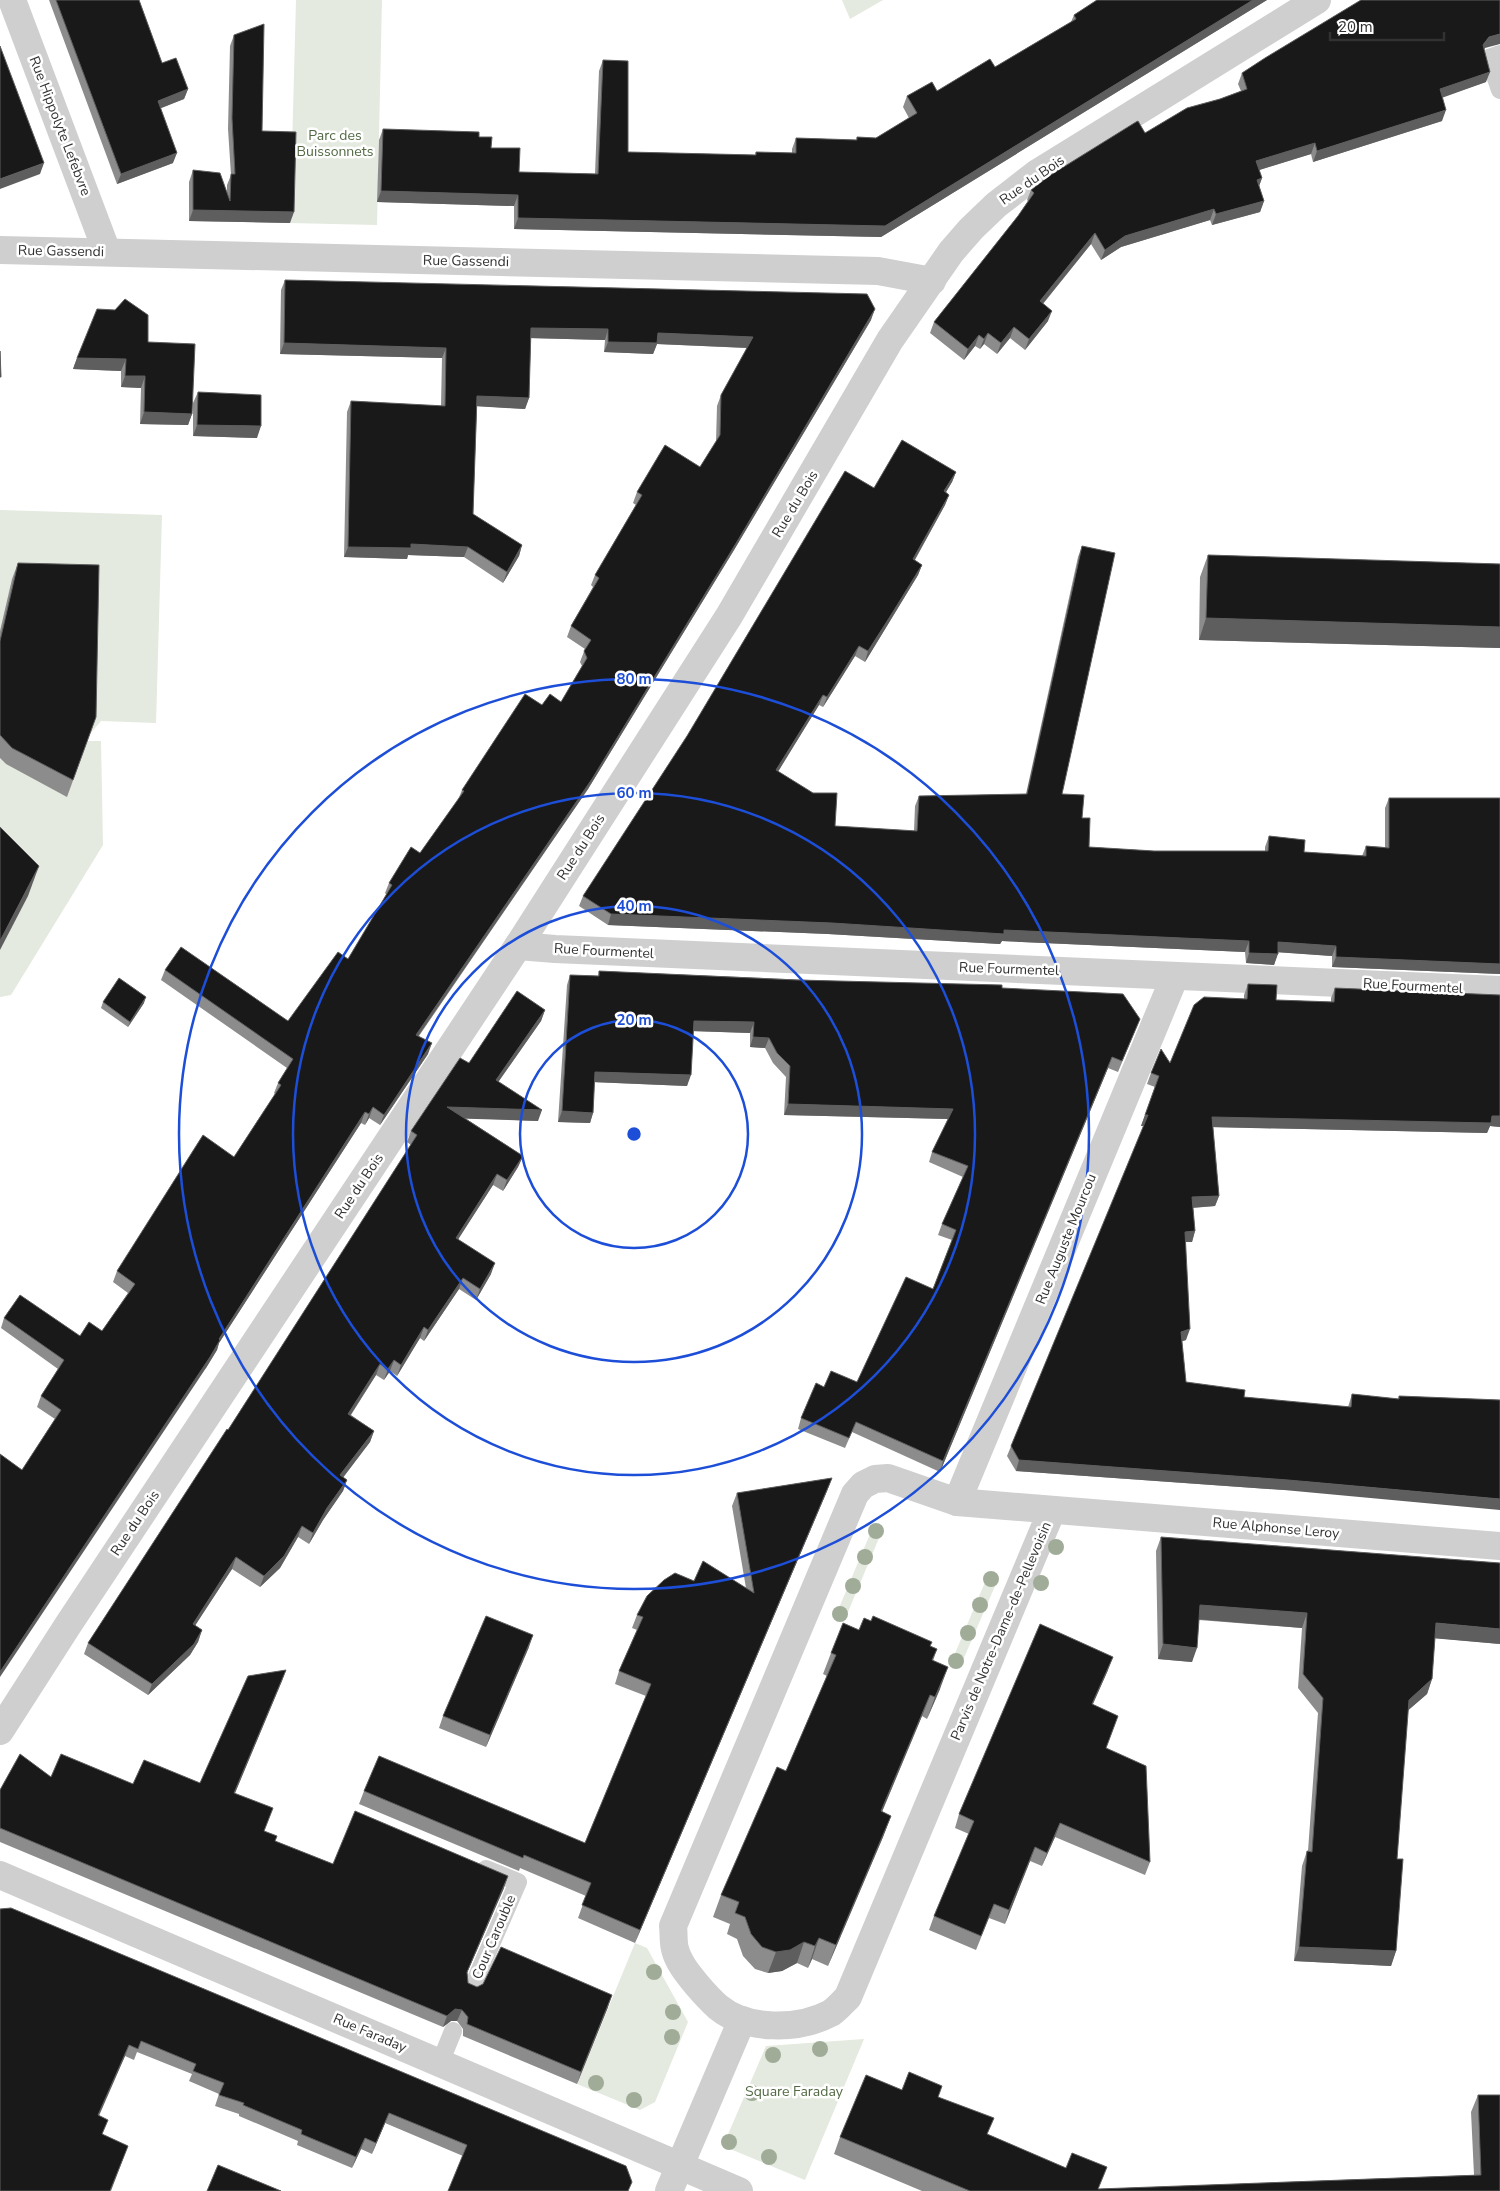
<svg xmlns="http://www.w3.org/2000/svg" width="1500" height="2191" font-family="'Nunito Sans',sans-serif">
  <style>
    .green { fill: #e4eadf }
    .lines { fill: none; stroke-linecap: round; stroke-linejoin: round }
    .service { stroke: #cfcfcf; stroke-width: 18 }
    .minor { stroke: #cfcfcf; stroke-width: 28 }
    .tree { fill: #a0ac98 }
    .wall { fill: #8c8c8c }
    .shaded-wall { fill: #5e5e5e }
    .building { fill: #191919; stroke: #5e5e5e }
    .ring { fill: none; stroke: #1d4ed8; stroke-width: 2.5 }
    .labels { text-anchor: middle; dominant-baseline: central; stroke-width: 5; stroke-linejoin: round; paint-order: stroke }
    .street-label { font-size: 14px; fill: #323232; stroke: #fff }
    .park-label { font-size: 14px; fill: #536944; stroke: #fff }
    .centre { fill: #1d4ed8; stroke: #fff; stroke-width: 2.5 }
    .ring-label { font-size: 15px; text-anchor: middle; font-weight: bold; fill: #1d4ed8; stroke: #fff; stroke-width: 5; stroke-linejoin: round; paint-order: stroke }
  </style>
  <rect width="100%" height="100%" fill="#fff"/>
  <g class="green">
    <polygon points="296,0 382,0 377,225 290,223"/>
    <polygon points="842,0 883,0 850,19"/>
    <polygon points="0,510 162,515 156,723 101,721 90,734 93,581 0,631"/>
    <polygon points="88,741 101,741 103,845 11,995 0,997 0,758 6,764"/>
    <polygon points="873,1527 882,1531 845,1619 836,1615"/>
    <polygon points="988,1575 998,1579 960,1667 951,1663"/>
    <polygon points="635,1943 647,1948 688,2022 655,2102 640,2110 577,2084"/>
    <polygon points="864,2039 805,2180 723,2146 766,2046"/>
  </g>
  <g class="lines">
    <g class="service">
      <polyline points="1500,54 1489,58 1500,90"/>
      <polyline points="472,1988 518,1882 486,1869"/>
      <polyline points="440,2063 453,2031"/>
    </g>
    <g class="minor">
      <polyline points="12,0 107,252"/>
      <polyline points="0,250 878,271 932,281"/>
      <polyline points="518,946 555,949 1500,990"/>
      <polyline points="957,1502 1175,976"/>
      <path d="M1052,1510L848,1997C843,2002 837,2009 831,2013C799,2030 747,2031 718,2007C710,2000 703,1992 697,1985C688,1974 678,1962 675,1949C673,1942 674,1934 673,1926L855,1494L863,1485L875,1479L888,1478L957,1502L1500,1546"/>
      <polyline points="0,1731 68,1625 518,946 729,616 890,340 951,252 971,229 996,205 1036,174 1317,0"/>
      <polyline points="0,1875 739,2191"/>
      <polyline points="669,2191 742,2020"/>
    </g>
  </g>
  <g class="tree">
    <circle cx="876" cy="1531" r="8"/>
    <circle cx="1056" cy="1547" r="8"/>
    <circle cx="865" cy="1557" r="8"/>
    <circle cx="991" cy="1579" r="8"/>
    <circle cx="1041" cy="1583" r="8"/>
    <circle cx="853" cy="1586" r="8"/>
    <circle cx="980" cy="1605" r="8"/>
    <circle cx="840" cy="1614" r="8"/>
    <circle cx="968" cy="1633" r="8"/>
    <circle cx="956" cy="1661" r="8"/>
    <circle cx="654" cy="1972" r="8"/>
    <circle cx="673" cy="2012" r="8"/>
    <circle cx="672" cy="2037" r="8"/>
    <circle cx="820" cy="2049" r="8"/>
    <circle cx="773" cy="2055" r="8"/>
    <circle cx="596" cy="2083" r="8"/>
    <circle cx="752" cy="2093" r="8"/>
    <circle cx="634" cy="2100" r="8"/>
    <circle cx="729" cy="2142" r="8"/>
    <circle cx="769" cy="2157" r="8"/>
  </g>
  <g class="wall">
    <polygon points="49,0 139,0 162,63 188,89 184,99 160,108 173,163 117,184"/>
    <polygon points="1097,0 1267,0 881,237 514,229 514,206 377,202 379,140 383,129 479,137 519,172 595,174 599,71 603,60 628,152 755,155 756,152 792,153 792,149 796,138 856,140 857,137 876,138 909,118 903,107 907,96 937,91 995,67 1071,22 1074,15"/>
    <polygon points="234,35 262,131 290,223 189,221 189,182 193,170 227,192 227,185 231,175 228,129 230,46"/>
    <polygon points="1485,48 1484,49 1486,82 1442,97 1442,121 1313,162 1311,154 1259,170 1262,178 1259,186 1264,201 1260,212 1212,225 1210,220 1121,247 1101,260 1091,244 1043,304 1048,321 1025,350 1010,338 997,354 984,344 980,349 975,346 964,360 930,333 934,322 1018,216 1028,201 1027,200 1031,190 1145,133 1220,99 1241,91 1238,84 1242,73"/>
    <polygon points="285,280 871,320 734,550 588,789 419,1036 428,1054 380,1125 369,1118 365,1125 361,1123 219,1343 217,1350 206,1368 22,1470 55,1419 37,1407 41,1396 58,1369 1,1328 4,1318 80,1336 102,1331 128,1293 113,1282 117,1271 234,1157 275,1094 274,1093 278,1083 287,1068 161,980 165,970 288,1021 348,959 387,895 385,893 389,883 420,853 458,800 462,790 542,705 561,702 582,666 580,662 585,649 567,637 571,626 593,587 591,585 595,575 636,505 633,503 637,492 700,467 716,442 717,406 721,395 747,348 657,344 653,354 604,352 605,340 531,338 529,398 525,409 477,406 473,514 522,545 519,556 503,583 464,557 408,555 407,559 344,557 347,412 351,401 441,406 442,358 280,354 281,290"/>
    <polygon points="148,342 192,414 188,425 140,424 141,388 121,387 121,371 73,369 77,358"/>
    <polygon points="198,392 257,438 193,436 193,403"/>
    <polygon points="956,472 952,482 946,492 949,495 945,505 915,560 922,565 918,575 865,662 855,656 823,707 819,705 778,771 835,826 914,831 915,806 919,796 1026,794 1078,557 1082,546 1062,794 1082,818 1089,847 1154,851 1265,851 1265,847 1269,836 1304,852 1362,856 1366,846 1385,847 1385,808 1389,798 1500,798 1500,974 1332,967 1332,956 1278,952 1274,965 1246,963 1245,952 1002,941 1000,944 828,934 608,925 579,906 583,896 874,488"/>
    <polygon points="1208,555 1500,564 1500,648 1199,640 1200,577"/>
    <polygon points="18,563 96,717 67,797 6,764 0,758 0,631 12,579"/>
    <polygon points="599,971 1002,988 1140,1019 1118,1072 1108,1068 940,1472 852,1432 845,1448 798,1429 801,1418 824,1387 857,1382 933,1289 952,1240 938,1235 942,1224 963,1177 929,1162 932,1152 948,1119 784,1115 786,1077 773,1063 765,1048 750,1047 750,1033 693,1031 687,1086 594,1082 593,1113 590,1123 558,1122 567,985 570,975 598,976"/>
    <polygon points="1248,984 1276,1000 1331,1002 1331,998 1335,988 1500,995 1500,1127 1490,1126 1487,1133 1213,1127 1219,1196 1215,1206 1193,1208 1195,1231 1192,1242 1186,1242 1186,1340 1182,1341 1186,1382 1244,1397 1348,1407 1352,1394 1398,1399 1399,1396 1500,1400 1284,1490 1016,1471 1007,1456 1144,1126 1141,1126 1155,1087 1147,1084 1151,1073 1170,1063 1244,999 1244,995"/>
    <polygon points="103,1002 144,1003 128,1027 101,1008"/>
    <polygon points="545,1010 541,1021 498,1082 538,1121 465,1118 523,1156 518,1167 503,1191 493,1185 458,1239 491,1274 476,1300 459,1289 424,1341 420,1338 397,1376 390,1371 384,1380 376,1375 351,1415 374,1431 370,1442 343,1477 347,1480 343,1491 323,1520 309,1544 298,1537 280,1568 260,1587 232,1569 195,1625 202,1630 198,1642 190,1655 148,1695 84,1654 88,1643 228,1430 411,1145 407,1142 411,1131 469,1063"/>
    <polygon points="832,1478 827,1491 635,1943 578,1918 586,1896 520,1868 519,1871 359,1804 364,1791 585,1843 646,1696 615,1684 619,1671 637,1630 632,1628 637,1615 694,1581 746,1588 732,1506 737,1493"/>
    <polygon points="1161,1537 1500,1644 1435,1638 1432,1679 1427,1694 1408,1710 1397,1859 1396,1951 1391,1966 1294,1961 1302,1866 1307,1851 1308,1851 1318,1713 1298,1688 1302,1628 1199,1620 1192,1662 1158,1659 1156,1551"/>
    <polygon points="859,1630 930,1646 937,1649 933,1661 940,1689 927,1719 922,1716 882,1812 891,1816 883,1837 828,1966 812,1959 808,1968 797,1963 782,1971 768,1973 755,1969 743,1956 737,1939 727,1934 730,1924 713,1917 721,1895 786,1771 827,1676 823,1674 831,1653"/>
    <polygon points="529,1647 486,1747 439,1728 443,1716"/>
    <polygon points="286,1670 235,1793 264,1831 275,1841 333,1864 504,1888 467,1973 468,1983 477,1987 608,2007 577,2084 463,2036 463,2029 457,2021 451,2021 443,2027 0,1842 0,1790 51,1777 133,1784 200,1783"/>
    <polygon points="1108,1670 1093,1704 1106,1748 1150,1862 1145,1875 1055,1837 1042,1866 1030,1861 1005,1924 989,1918 976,1950 929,1930 934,1916 969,1834 955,1828 959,1814"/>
    <polygon points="0,1909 629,2191 463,2156 385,2123 372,2154 361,2149 352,2168 297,2145 298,2141 239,2116 239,2114 215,2106 219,2094 189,2081 192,2074 137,2052 134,2060 125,2056 99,2116 103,2135 128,2146 111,2191"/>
    <polygon points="902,2090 938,2097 988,2135 1098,2189 1474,2175 1471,2112 1478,2095 1500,2191 922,2191 834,2154 840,2137"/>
  </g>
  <g class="shaded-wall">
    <polygon points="1253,0 1267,0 881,237 514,229 518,218 885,226"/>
    <polygon points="1500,34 1500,44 1485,48 1479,56 1483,45 1489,37"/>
    <polygon points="1490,72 1486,82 1436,100 1440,89"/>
    <polygon points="188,89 184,99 154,111 158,101"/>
    <polygon points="1446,110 1442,121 1313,162 1317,151"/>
    <polygon points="1315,143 1311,154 1253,172 1256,161"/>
    <polygon points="177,153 173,163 117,184 121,174"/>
    <polygon points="44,163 40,174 0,189 0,179"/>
    <polygon points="1262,178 1258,189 1257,180"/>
    <polygon points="381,191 518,195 514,206 377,202"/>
    <polygon points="1264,201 1260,212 1212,225 1216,214"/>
    <polygon points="1214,209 1210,220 1121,247 1101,260 1105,250 1125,236"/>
    <polygon points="193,210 294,212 290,223 189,221"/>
    <polygon points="1095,233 1091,244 1036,312 1040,301"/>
    <polygon points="875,309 871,320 734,550 588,789 412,1045 416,1035"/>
    <polygon points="1052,311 1048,321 1025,350 1029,339"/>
    <polygon points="1014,327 1010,338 997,354 1001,343"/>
    <polygon points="531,328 608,329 605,340 527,338"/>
    <polygon points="658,333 753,337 750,348 657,344 653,354 604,352 608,342"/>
    <polygon points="988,333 984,344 980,349 984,339"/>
    <polygon points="979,335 975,346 964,360 968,349"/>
    <polygon points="284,343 446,348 442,358 280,354"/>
    <polygon points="77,358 126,359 121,371 73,369"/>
    <polygon points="125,376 145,376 141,388 121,387"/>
    <polygon points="477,396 529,398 525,409 473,406"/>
    <polygon points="144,412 192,414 188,425 140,424"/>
    <polygon points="197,425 261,426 257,438 193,436"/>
    <polygon points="956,472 952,482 940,502 944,491"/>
    <polygon points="949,495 945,505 909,570 913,559"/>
    <polygon points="411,544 468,547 464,557 408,555 407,559 344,557 348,547"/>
    <polygon points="522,545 519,556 503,583 507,572"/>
    <polygon points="922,565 918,575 865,662 868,651"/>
    <polygon points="1206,618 1500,627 1500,648 1199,640"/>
    <polygon points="859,646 855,656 823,707 827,697"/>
    <polygon points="823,695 819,705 773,780 776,770"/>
    <polygon points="39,866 28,896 0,950 0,941"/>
    <polygon points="611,914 1004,930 1249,941 1245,952 1002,941 1000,944 828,934 608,925"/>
    <polygon points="1278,942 1336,946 1332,956 1274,952"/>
    <polygon points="1249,953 1278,954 1274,965 1246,963"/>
    <polygon points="1336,957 1500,964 1500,974 1332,967"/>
    <polygon points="146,997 144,1003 128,1027 130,1022"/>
    <polygon points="545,1010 541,1021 492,1091 496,1080"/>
    <polygon points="694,1021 754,1022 750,1033 690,1031"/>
    <polygon points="753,1037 769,1038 765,1048 750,1047"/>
    <polygon points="432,1043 428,1054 380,1125 384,1115"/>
    <polygon points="1112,1057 1108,1068 940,1472 943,1461"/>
    <polygon points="595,1072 691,1075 687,1086 591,1082"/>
    <polygon points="788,1104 953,1109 949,1119 784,1115"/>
    <polygon points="373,1107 369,1118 365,1125 369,1114"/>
    <polygon points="447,1107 542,1110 538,1121 443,1118"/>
    <polygon points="562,1111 593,1113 590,1123 558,1122"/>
    <polygon points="365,1112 361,1123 219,1343 217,1350 206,1368 0,1677 0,1672 219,1339"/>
    <polygon points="1145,1115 1148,1115 1145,1126 1141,1126"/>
    <polygon points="1492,1116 1500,1116 1500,1127 1490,1126 1487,1133 1208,1127 1212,1117"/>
    <polygon points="523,1156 518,1167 503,1191 507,1180"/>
    <polygon points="497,1174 493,1185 452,1249 456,1238"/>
    <polygon points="1219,1196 1215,1206 1188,1208 1192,1197"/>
    <polygon points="1195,1231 1192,1242 1181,1242 1185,1232"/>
    <polygon points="495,1263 491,1274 476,1300 480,1289"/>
    <polygon points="463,1278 459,1289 424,1341 428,1330"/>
    <polygon points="424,1327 420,1338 397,1376 401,1365"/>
    <polygon points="1190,1329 1186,1340 1177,1343 1181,1332"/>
    <polygon points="394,1360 390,1371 384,1380 388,1369"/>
    <polygon points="380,1364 376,1375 344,1425 348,1414"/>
    <polygon points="374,1431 370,1442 336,1487 340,1475"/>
    <polygon points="1019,1460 1288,1480 1500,1499 1500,1510 1284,1490 1016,1471"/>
    <polygon points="832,1478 827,1491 635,1943 640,1930"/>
    <polygon points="347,1480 343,1491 323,1520 309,1544 313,1533 327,1508"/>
    <polygon points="302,1526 298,1537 280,1568 260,1587 264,1576"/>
    <polygon points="236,1557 232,1569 189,1635 193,1624"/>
    <polygon points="1200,1605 1307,1613 1302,1628 1195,1619"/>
    <polygon points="1436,1623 1500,1629 1500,1644 1431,1638"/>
    <polygon points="202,1630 198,1642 190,1655 148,1695 152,1684"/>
    <polygon points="533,1635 529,1647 486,1747 490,1735"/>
    <polygon points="1163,1644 1197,1648 1192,1662 1158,1659"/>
    <polygon points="1113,1657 1108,1670 1087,1717 1092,1704"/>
    <polygon points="948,1667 940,1689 927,1719 935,1697"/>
    <polygon points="286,1670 282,1681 230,1805 234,1793"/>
    <polygon points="1432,1679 1427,1694 1404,1714 1409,1700"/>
    <polygon points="930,1695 922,1716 873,1833 881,1811"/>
    <polygon points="891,1816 883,1837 828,1966 836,1945"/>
    <polygon points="1060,1823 1055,1837 1042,1866 1047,1853"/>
    <polygon points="1035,1847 1030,1861 1005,1924 1009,1910"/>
    <polygon points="508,1876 504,1888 462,1984 467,1972"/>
    <polygon points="819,1938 812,1959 808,1968 815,1946"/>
    <polygon points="804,1942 797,1963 782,1971 768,1973 776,1952"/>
    <polygon points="1299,1947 1396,1951 1391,1966 1294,1961"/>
    <polygon points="612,1995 608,2007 577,2084 581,2072"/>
    <polygon points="455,2009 462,2010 457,2021 451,2021 443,2027 447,2016"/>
    <polygon points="129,2045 125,2056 94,2126 98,2115"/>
    <polygon points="389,2113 385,2123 372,2154 376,2143"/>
    <polygon points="365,2138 361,2149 352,2168 356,2157"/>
  </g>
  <g class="building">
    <polygon points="56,0 139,0 162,63 176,58 188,89 158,101 177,153 121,174"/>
    <polygon points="1097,0 1253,0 885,226 518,218 518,195 381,191 383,129 479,132 479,137 492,137 491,148 520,148 519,172 598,174 603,60 628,61 628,152 756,155 756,152 796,153 796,138 857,140 857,137 876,138 917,113 907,96 932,82 937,91 990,59 995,67 1076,19 1074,15"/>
    <polygon points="1361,0 1500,0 1500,34 1489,37 1483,45 1490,72 1440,89 1446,110 1317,151 1315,143 1256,161 1262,178 1257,180 1264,201 1216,214 1214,209 1125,236 1105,250 1095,233 1040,301 1052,311 1029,339 1014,327 1001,343 988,333 984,339 979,335 968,349 934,322 1018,216 1034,193 1031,190 1049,176 1136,122 1138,121 1145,133 1187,108 1220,99 1247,89 1242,73 1265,58"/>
    <polygon points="264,24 262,131 296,132 294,212 193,210 193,170 220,173 230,201 231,174 235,174 232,118 234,35"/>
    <polygon points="0,46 44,163 0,179"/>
    <polygon points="285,280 867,294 875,309 738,540 592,779 416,1035 432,1043 384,1115 373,1107 369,1114 365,1112 219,1339 220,1340 210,1357 0,1672 0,1454 22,1470 61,1410 41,1396 64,1360 4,1318 20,1295 80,1336 89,1322 102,1331 135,1284 117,1271 203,1135 234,1157 281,1085 278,1083 293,1059 165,970 181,947 288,1021 338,952 348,959 392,885 389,883 411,847 420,853 464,791 462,790 525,694 542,705 550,694 561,702 587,658 584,651 591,640 571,626 599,578 595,575 642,495 637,492 665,445 700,467 720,435 721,395 753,337 658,333 657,343 608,342 608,329 531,328 529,398 477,396 473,514 522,545 507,572 468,547 411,544 411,548 348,547 351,401 445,406 446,348 284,343"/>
    <polygon points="125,299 148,315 148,342 195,344 192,414 144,412 145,376 125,376 126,359 77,358 97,309 115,310"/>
    <polygon points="0,351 1,377 0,377"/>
    <polygon points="198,392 261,395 261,426 197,425"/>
    <polygon points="902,440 956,472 944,491 949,495 913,559 922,565 891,615 868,651 859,646 827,697 823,695 776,770 813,793 837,793 835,826 917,831 919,796 1027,794 1082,546 1115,553 1062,794 1084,795 1082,818 1090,818 1089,847 1154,851 1268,851 1269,836 1305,840 1304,852 1366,856 1366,846 1389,848 1389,798 1500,798 1500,964 1336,957 1336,946 1278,942 1278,954 1249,953 1249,941 1004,930 1004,934 832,923 611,914 583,896 687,736 845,471 874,488"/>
    <polygon points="1208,555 1500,564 1500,627 1206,618"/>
    <polygon points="18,563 99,565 96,717 73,780 12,748 0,735 0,641"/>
    <polygon points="0,827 39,866 0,941"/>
    <polygon points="599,971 797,980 1002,985 1002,988 1123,994 1140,1019 1122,1061 1112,1057 943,1461 856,1422 849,1438 801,1418 816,1383 824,1387 831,1371 857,1382 906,1277 933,1289 956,1230 942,1224 968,1166 932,1152 953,1109 788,1104 790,1066 777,1053 769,1038 753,1037 754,1022 694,1021 691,1075 595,1072 593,1113 562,1111 570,975 599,976"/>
    <polygon points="119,978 146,997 130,1022 103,1002"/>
    <polygon points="1248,984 1277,985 1276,1000 1334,1002 1335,988 1500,995 1500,1116 1492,1116 1491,1123 1212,1117 1219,1196 1192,1197 1195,1231 1185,1232 1190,1329 1181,1332 1186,1382 1245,1390 1244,1397 1351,1407 1352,1394 1399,1399 1399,1396 1500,1400 1500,1499 1288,1480 1019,1460 1011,1446 1148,1115 1145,1115 1159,1076 1151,1073 1161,1049 1170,1063 1194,1005 1204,997 1247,999"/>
    <polygon points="517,991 545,1010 496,1080 542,1110 447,1107 523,1156 507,1180 497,1174 456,1238 495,1263 480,1289 463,1278 428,1330 424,1327 401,1365 394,1360 388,1369 380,1364 348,1414 374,1431 340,1475 347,1480 327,1508 313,1533 302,1526 284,1556 264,1576 236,1557 193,1624 202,1630 194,1644 152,1684 88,1643 227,1429 228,1430 417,1135 411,1131 460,1058 469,1063"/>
    <polygon points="832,1478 640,1930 582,1905 591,1883 524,1855 523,1858 364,1791 379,1756 585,1843 651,1684 619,1671 643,1617 637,1615 647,1596 664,1580 675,1573 694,1581 703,1561 754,1593 737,1493"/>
    <polygon points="1161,1537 1500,1563 1500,1629 1436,1623 1432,1679 1409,1700 1397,1859 1403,1859 1396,1951 1299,1947 1307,1851 1312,1852 1323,1698 1303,1674 1307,1613 1200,1605 1197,1648 1163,1644"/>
    <polygon points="486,1616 533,1635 490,1735 443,1716"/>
    <polygon points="873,1616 932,1642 930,1646 937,1649 932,1660 948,1667 935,1697 930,1695 881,1811 891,1816 836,1945 819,1938 815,1946 804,1942 790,1950 776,1952 762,1947 751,1934 745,1917 735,1913 739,1902 721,1895 777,1767 786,1771 836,1655 831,1653 843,1623 859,1630 864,1618 871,1621"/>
    <polygon points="1040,1624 1113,1657 1092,1704 1118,1716 1106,1748 1146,1766 1150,1862 1060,1823 1047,1853 1035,1847 1009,1910 994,1904 981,1936 934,1916 974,1821 959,1814"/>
    <polygon points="286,1670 234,1793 273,1808 264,1831 277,1836 275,1841 333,1864 355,1811 508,1876 467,1972 468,1983 477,1987 483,1984 501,1947 612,1995 581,2072 467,2024 468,2017 462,2010 455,2009 447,2016 0,1828 0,1790 20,1754 51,1777 61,1754 133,1784 144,1760 200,1783 248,1676"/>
    <polygon points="11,1908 626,2166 632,2182 628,2191 448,2191 467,2145 389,2113 376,2143 365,2138 356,2157 301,2134 302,2130 243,2105 244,2103 219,2095 224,2083 193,2071 196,2064 141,2041 138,2049 129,2045 98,2115 108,2120 102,2134 128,2146 110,2191 0,2191 0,1909"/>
    <polygon points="909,2072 942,2086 938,2097 994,2118 987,2134 1066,2168 1072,2153 1107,2167 1098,2189 1481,2175 1478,2095 1500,2095 1500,2191 970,2191 840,2137 866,2075 902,2090"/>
    <polygon points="218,2165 281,2191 207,2191"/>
  </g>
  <g class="ring">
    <circle cx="634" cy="1134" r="114"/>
    <circle cx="634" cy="1134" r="228"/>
    <circle cx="634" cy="1134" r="341"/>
    <circle cx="634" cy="1134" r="455"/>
  </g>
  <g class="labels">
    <g class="street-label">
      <text transform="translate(60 126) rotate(69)">Rue Hippolyte Lefebvre</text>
      <text transform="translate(1032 180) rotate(-35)">Rue du Bois</text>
      <text transform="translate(61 251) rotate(1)">Rue Gassendi</text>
      <text transform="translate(466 261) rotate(1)">Rue Gassendi</text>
      <text transform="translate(795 504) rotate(-59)">Rue du Bois</text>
      <text transform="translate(581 847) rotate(-57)">Rue du Bois</text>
      <text transform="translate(604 951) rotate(3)">Rue Fourmentel</text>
      <text transform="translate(1009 969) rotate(2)">Rue Fourmentel</text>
      <text transform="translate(1413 986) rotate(3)">Rue Fourmentel</text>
      <text transform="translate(359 1186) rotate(-56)">Rue du Bois</text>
      <text transform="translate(1066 1239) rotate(-68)">Rue Auguste Mourcou</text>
      <text transform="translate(135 1523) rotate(-56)">Rue du Bois</text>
      <text transform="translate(1276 1528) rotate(5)">Rue Alphonse Leroy</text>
      <text transform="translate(1001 1631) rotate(-67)">Parvis de Notre-Dame-de-Pellevoisin</text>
      <text transform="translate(494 1937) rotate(-67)">Cour Carouble</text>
      <text transform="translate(370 2033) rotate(23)">Rue Faraday</text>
    </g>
    <g class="park-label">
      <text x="335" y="135">Parc des<tspan x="335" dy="16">Buissonnets</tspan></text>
      <text x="794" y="2091">Square Faraday</text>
    </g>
  </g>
  <circle cx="634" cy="1134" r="8" class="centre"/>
  <g class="ring-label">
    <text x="634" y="684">80 m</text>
    <text x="634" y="798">60 m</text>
    <text x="634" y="911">40 m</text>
    <text x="634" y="1025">20 m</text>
  </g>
  <path d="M1330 32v8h114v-8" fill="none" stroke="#323232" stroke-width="2.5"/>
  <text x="1338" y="32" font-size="15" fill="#323232" stroke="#ffffff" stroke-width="4" paint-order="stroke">20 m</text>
</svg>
